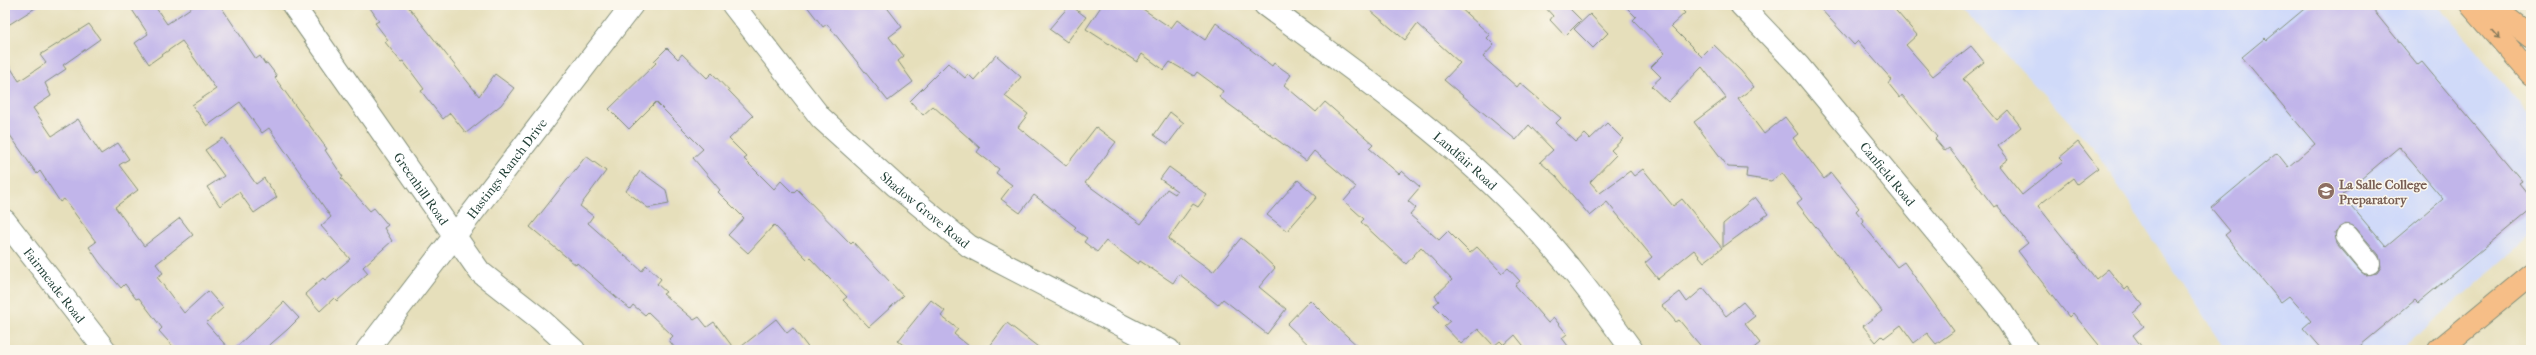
<svg xmlns="http://www.w3.org/2000/svg" width="2536" height="355" font-family="'IM FELL French Canon',serif">
  <style>
    .built { fill: #d0daf9 }
    .building { fill: #c1b5ea; fill-rule: evenodd }
    .lines { fill: none; stroke-linecap: round; stroke-linejoin: round }
    .minor-casing { stroke: #828e78; stroke-width: 24 }
    .major-casing { stroke: #828e78; stroke-width: 24 }
    .minor { stroke: #fff; stroke-width: 22 }
    .major { stroke: #f6be87; stroke-width: 22 }
    .oneway { stroke: #807759 }
    .labels { text-anchor: middle; dominant-baseline: central; stroke-width: 3; stroke-linejoin: round; paint-order: stroke }
    .street-label { font-size: 13px; fill: #1f3d34; stroke: #fbf7ec }
    .education-label { font-size: 13px; font-weight: bold; fill: #785e54; stroke: #fbf7ec; text-anchor: start }
  </style>
  <rect width="100%" height="100%" fill="#fbf7ec"/>
  <filter id="ink" filterUnits="userSpaceOnUse"><feTurbulence type="fractalNoise" baseFrequency=".025" numOctaves="2"/><feDisplacementMap in="SourceGraphic" scale="8" xChannelSelector="R" yChannelSelector="G"/><feConvolveMatrix kernelMatrix="1 2 1 2 8 2 1 2 1" color-interpolation-filters="sRGB"/></filter>
  <filter id="wash" filterUnits="userSpaceOnUse"><feTurbulence type="fractalNoise" baseFrequency=".012" numOctaves="4" result="noise"/><feDisplacementMap in="SourceGraphic" scale="16" xChannelSelector="R" yChannelSelector="G"/><feGaussianBlur stdDeviation="0.9" result="paint"/><feColorMatrix in="noise" values="0 0 0 0 0 0 0 0 0 0 0 0 0 0 0 0 0 1.4 0 .05"/><feComposite in="paint" operator="in"/></filter>
  <g filter="url(#wash)">
    <rect width="100%" height="100%" fill="#e6dfbb"/>
    <polygon class="built" points="1960,5 2438,5 2531,117 2531,235 2401,350 2225,350 2093,147"/>
    <g id="blocks">
      <g class="building">
        <polygon points="5,5 40,5 5,27"/>
        <polygon points="129,5 154,5 167,24 195,5 220,5 256,59 260,56 265,64 267,63 277,76 275,78 327,149 325,150 343,177 341,178 370,211 374,208 388,225 384,228 392,241 363,267 368,273 337,301 334,298 320,311 305,294 323,278 325,280 350,259 321,226 331,217 269,128 262,133 240,102 207,126 192,105 216,89 182,41 149,64 135,43 148,34"/>
        <polygon points="368,5 407,5 479,96 495,74 514,88 501,105 466,133 450,113 443,119 421,91 424,89 403,61 401,62 385,42 388,40 375,23 379,21"/>
        <polygon points="806,5 885,5 902,27 889,37 904,56 898,61 913,82 888,101 827,24 823,27"/>
        <polygon points="1070,5 1086,17 1067,42 1049,29"/>
        <polygon points="1102,5 1137,5 1171,28 1177,20 1205,40 1216,23 1272,66 1274,63 1291,75 1284,85 1316,112 1325,102 1373,144 1369,148 1399,174 1402,171 1420,187 1408,201 1416,208 1410,215 1439,240 1448,231 1470,253 1477,247 1502,273 1508,268 1520,281 1515,285 1548,323 1554,318 1567,334 1562,338 1571,350 1527,350 1515,335 1504,345 1500,341 1494,346 1478,329 1461,344 1444,326 1450,321 1434,305 1439,301 1435,296 1452,280 1421,247 1406,264 1361,222 1364,219 1344,201 1356,187 1314,151 1306,161 1219,97 1223,91 1197,72 1194,76 1170,62 1164,70 1142,54 1137,62 1086,29"/>
        <polygon points="1364,5 1457,5 1490,35 1487,38 1494,45 1483,57 1517,87 1520,83 1561,118 1556,123 1576,142 1585,134 1590,139 1607,123 1623,139 1611,150 1616,155 1590,182 1600,193 1630,171 1634,176 1643,169 1673,206 1682,199 1722,248 1704,262 1694,250 1658,279 1645,263 1652,257 1607,202 1590,216 1556,176 1540,162 1553,150 1529,125 1516,140 1444,80 1460,63 1417,24 1405,40"/>
        <polygon points="1543,5 1566,5 1581,20 1565,36 1550,20 1553,16"/>
        <polygon points="1624,5 1677,5 1685,13 1671,26 1702,57 1714,45 1741,71 1754,87 1738,99 1764,134 1785,117 1798,134 1793,138 1824,179 1831,173 1859,208 1856,211 1864,221 1862,223 1897,267 1904,262 1954,331 1936,344 1927,333 1914,343 1901,325 1884,338 1882,336 1876,342 1863,326 1882,311 1797,203 1802,199 1782,173 1771,181 1746,177 1747,168 1728,167 1694,122 1726,98 1702,67 1668,102 1651,86 1661,77 1651,67 1665,53 1633,20 1636,17"/>
        <polygon points="1817,5 1891,5 1917,35 1906,45 1933,76 1971,46 1984,62 1963,79 1997,120 2008,110 2021,127 1998,146 2008,159 1999,166 2022,195 2063,162 2059,158 2078,142 2098,168 2077,184 2073,178 2038,206 2096,279 2108,269 2125,290 2128,287 2143,305 2133,313 2144,326 2133,335 2144,350 2103,350 2073,313 2069,317 2018,251 2028,243 1997,205 1994,207 1949,148 1945,151 1935,139 1937,137 1902,95 1900,98 1888,83 1892,80 1858,41 1854,45"/>
        <path d="M2309,5H2369L2418,65L2422,62L2522,181L2519,183L2531,198V209L2418,303L2415,300L2355,350H2322L2303,328L2311,321L2289,296L2281,302L2225,235L2230,231L2211,208L2277,153L2288,167L2315,144L2242,57L2265,38L2267,40ZM2399,147L2443,199L2386,247L2342,195ZM2345,224L2356,228L2379,255L2381,267L2377,273L2365,275L2360,271L2337,244L2335,232Z"/>
        <polygon points="1590,14 1608,33 1593,48 1574,29"/>
        <polygon points="89,24 100,39 63,65 66,69 45,83 51,96 33,108 52,136 78,119 101,154 118,143 129,159 119,165 138,190 115,207 144,246 180,218 193,235 156,264 163,273 157,277 184,313 208,291 223,308 206,323 230,350 176,350 159,331 162,328 139,298 136,299 125,284 121,288 100,263 89,247 96,242 64,199 60,202 40,171 37,174 5,128 5,59 19,81 46,63 40,55"/>
        <polygon points="667,48 678,59 682,54 707,78 712,73 753,116 729,139 747,157 744,159 774,189 781,181 793,193 797,189 851,244 853,242 903,296 869,327 843,300 847,297 810,258 808,260 774,225 748,253 728,235 744,218 718,192 720,190 693,158 703,149 656,102 629,129 609,109 656,63 654,61"/>
        <polygon points="996,55 1021,77 1005,96 1028,114 1018,127 1066,166 1096,127 1116,142 1085,183 1141,224 1167,189 1175,194 1177,191 1160,179 1169,167 1207,195 1198,207 1193,204 1168,239 1213,272 1241,238 1256,250 1275,268 1259,287 1286,309 1267,334 1223,299 1218,305 1179,274 1173,283 1140,261 1138,264 1106,241 1097,252 1084,242 1087,238 1074,229 1076,227 1034,195 1020,213 1001,199 1012,185 996,173 999,169 977,152 980,148 933,106 923,115 910,101 948,63 965,78 968,74 974,80"/>
        <polygon points="1170,112 1184,123 1168,144 1154,135"/>
        <polygon points="223,138 256,184 264,178 277,197 254,213 239,192 220,206 207,187 224,176 205,150"/>
        <polygon points="586,156 606,171 580,206 593,216 588,223 642,271 646,265 661,279 657,284 666,292 663,294 694,320 699,317 707,327 714,322 735,350 676,350 669,340 673,336 648,312 645,315 633,305 630,309 577,263 576,265 530,227"/>
        <polygon points="640,171 666,190 669,204 648,208 626,191"/>
        <polygon points="1298,180 1317,197 1287,231 1267,215"/>
        <polygon points="1755,197 1768,214 1723,247 1723,224"/>
        <polygon points="1703,288 1726,316 1743,302 1755,316 1745,324 1760,343 1751,350 1704,350 1679,320 1676,322 1662,306 1680,292 1687,302"/>
        <polygon points="931,300 945,311 941,316 958,329 954,334 974,350 910,350 898,341"/>
        <polygon points="1310,300 1333,323 1362,350 1314,350 1287,324"/>
        <polygon points="284,302 299,318 288,329 264,350 233,350"/>
        <polygon points="776,319 787,333 793,328 810,350 737,350"/>
        <polygon points="1007,323 1042,350 987,350"/>
      </g>
    </g>
  </g>
  <g filter="url(#ink)">
    <use href="#blocks" fill-opacity="0" stroke="#828e78" stroke-width="1"/>
    <g class="lines">
      <defs>
        <g id="minor">
          <path id="s1" d="M293,5L480,272L541,320L574,350"/>
          <path id="s2" d="M733,5L821,118L896,186L969,246L1169,350"/>
          <path id="s3" d="M1265,5C1351,69 1440,130 1515,207C1559,250 1596,300 1632,350"/>
          <path id="s4" d="M1741,5L1798,65L1999,308L2027,350"/>
          <path id="s5" d="M5,221L105,350"/>
          <polyline points="2347,236 2369,263"/>
          <path id="s6" d="M367,350L632,5"/>
        </g>
        <g id="major">
          <polyline points="2471,5 2531,74"/>
          <polyline points="2490,5 2531,37"/>
          <polyline points="2439,350 2531,274"/>
        </g>
      </defs>
      <use href="#minor" class="minor-casing"/>
      <use href="#major" class="major-casing"/>
      <use href="#minor" class="minor"/>
      <use href="#major" class="major"/>
    </g>
    <defs><path id="oneway-shaft" d="M-6 0H5M1.5-3L5.5 0L1.5 3" fill="none" stroke-width="1.6" stroke-linecap="round" stroke-linejoin="round"/></defs>
    <use class="oneway" href="#oneway-shaft" transform="translate(2496 35) rotate(48)"/>
  </g>
  <defs>
    <symbol id="school-disc" viewBox="-11 -11 22 22"><circle r="9.5" fill="#8d6e63" stroke="#fbf7ec"/><path d="M0-5L7-2L0 1L-7-2ZM-4 1L0 2.5L4 1V4Q0 6-4 4Z" fill="#fff"/></symbol>
  </defs>
  <g fill-rule="evenodd">
    <use href="#school-disc" x="2316" y="181" width="20" height="20"/>
  </g>
  <g class="labels">
    <g class="street-label">
      <text stroke="none"><textPath href="#s3" startOffset="254">Landfair Road</textPath></text>
      <text stroke="none"><textPath href="#s6" startOffset="229">Hastings Ranch Drive</textPath></text>
      <text stroke="none"><textPath href="#s4" startOffset="224">Canfield Road</textPath></text>
      <text stroke="none"><textPath href="#s1" startOffset="224">Greenhill Road</textPath></text>
      <text stroke="none"><textPath href="#s2" startOffset="282">Shadow Grove Road</textPath></text>
      <text stroke="none"><textPath href="#s5" startOffset="81">Fairmeade Road</textPath></text>
    </g>
    <g class="education-label">
      <text x="2339" y="184">La Salle College<tspan x="2339" dy="15">Preparatory</tspan></text>
    </g>
  </g>
  <rect width="2536" height="355" fill="none" stroke="#fbf7ec" stroke-width="20"/>
</svg>
